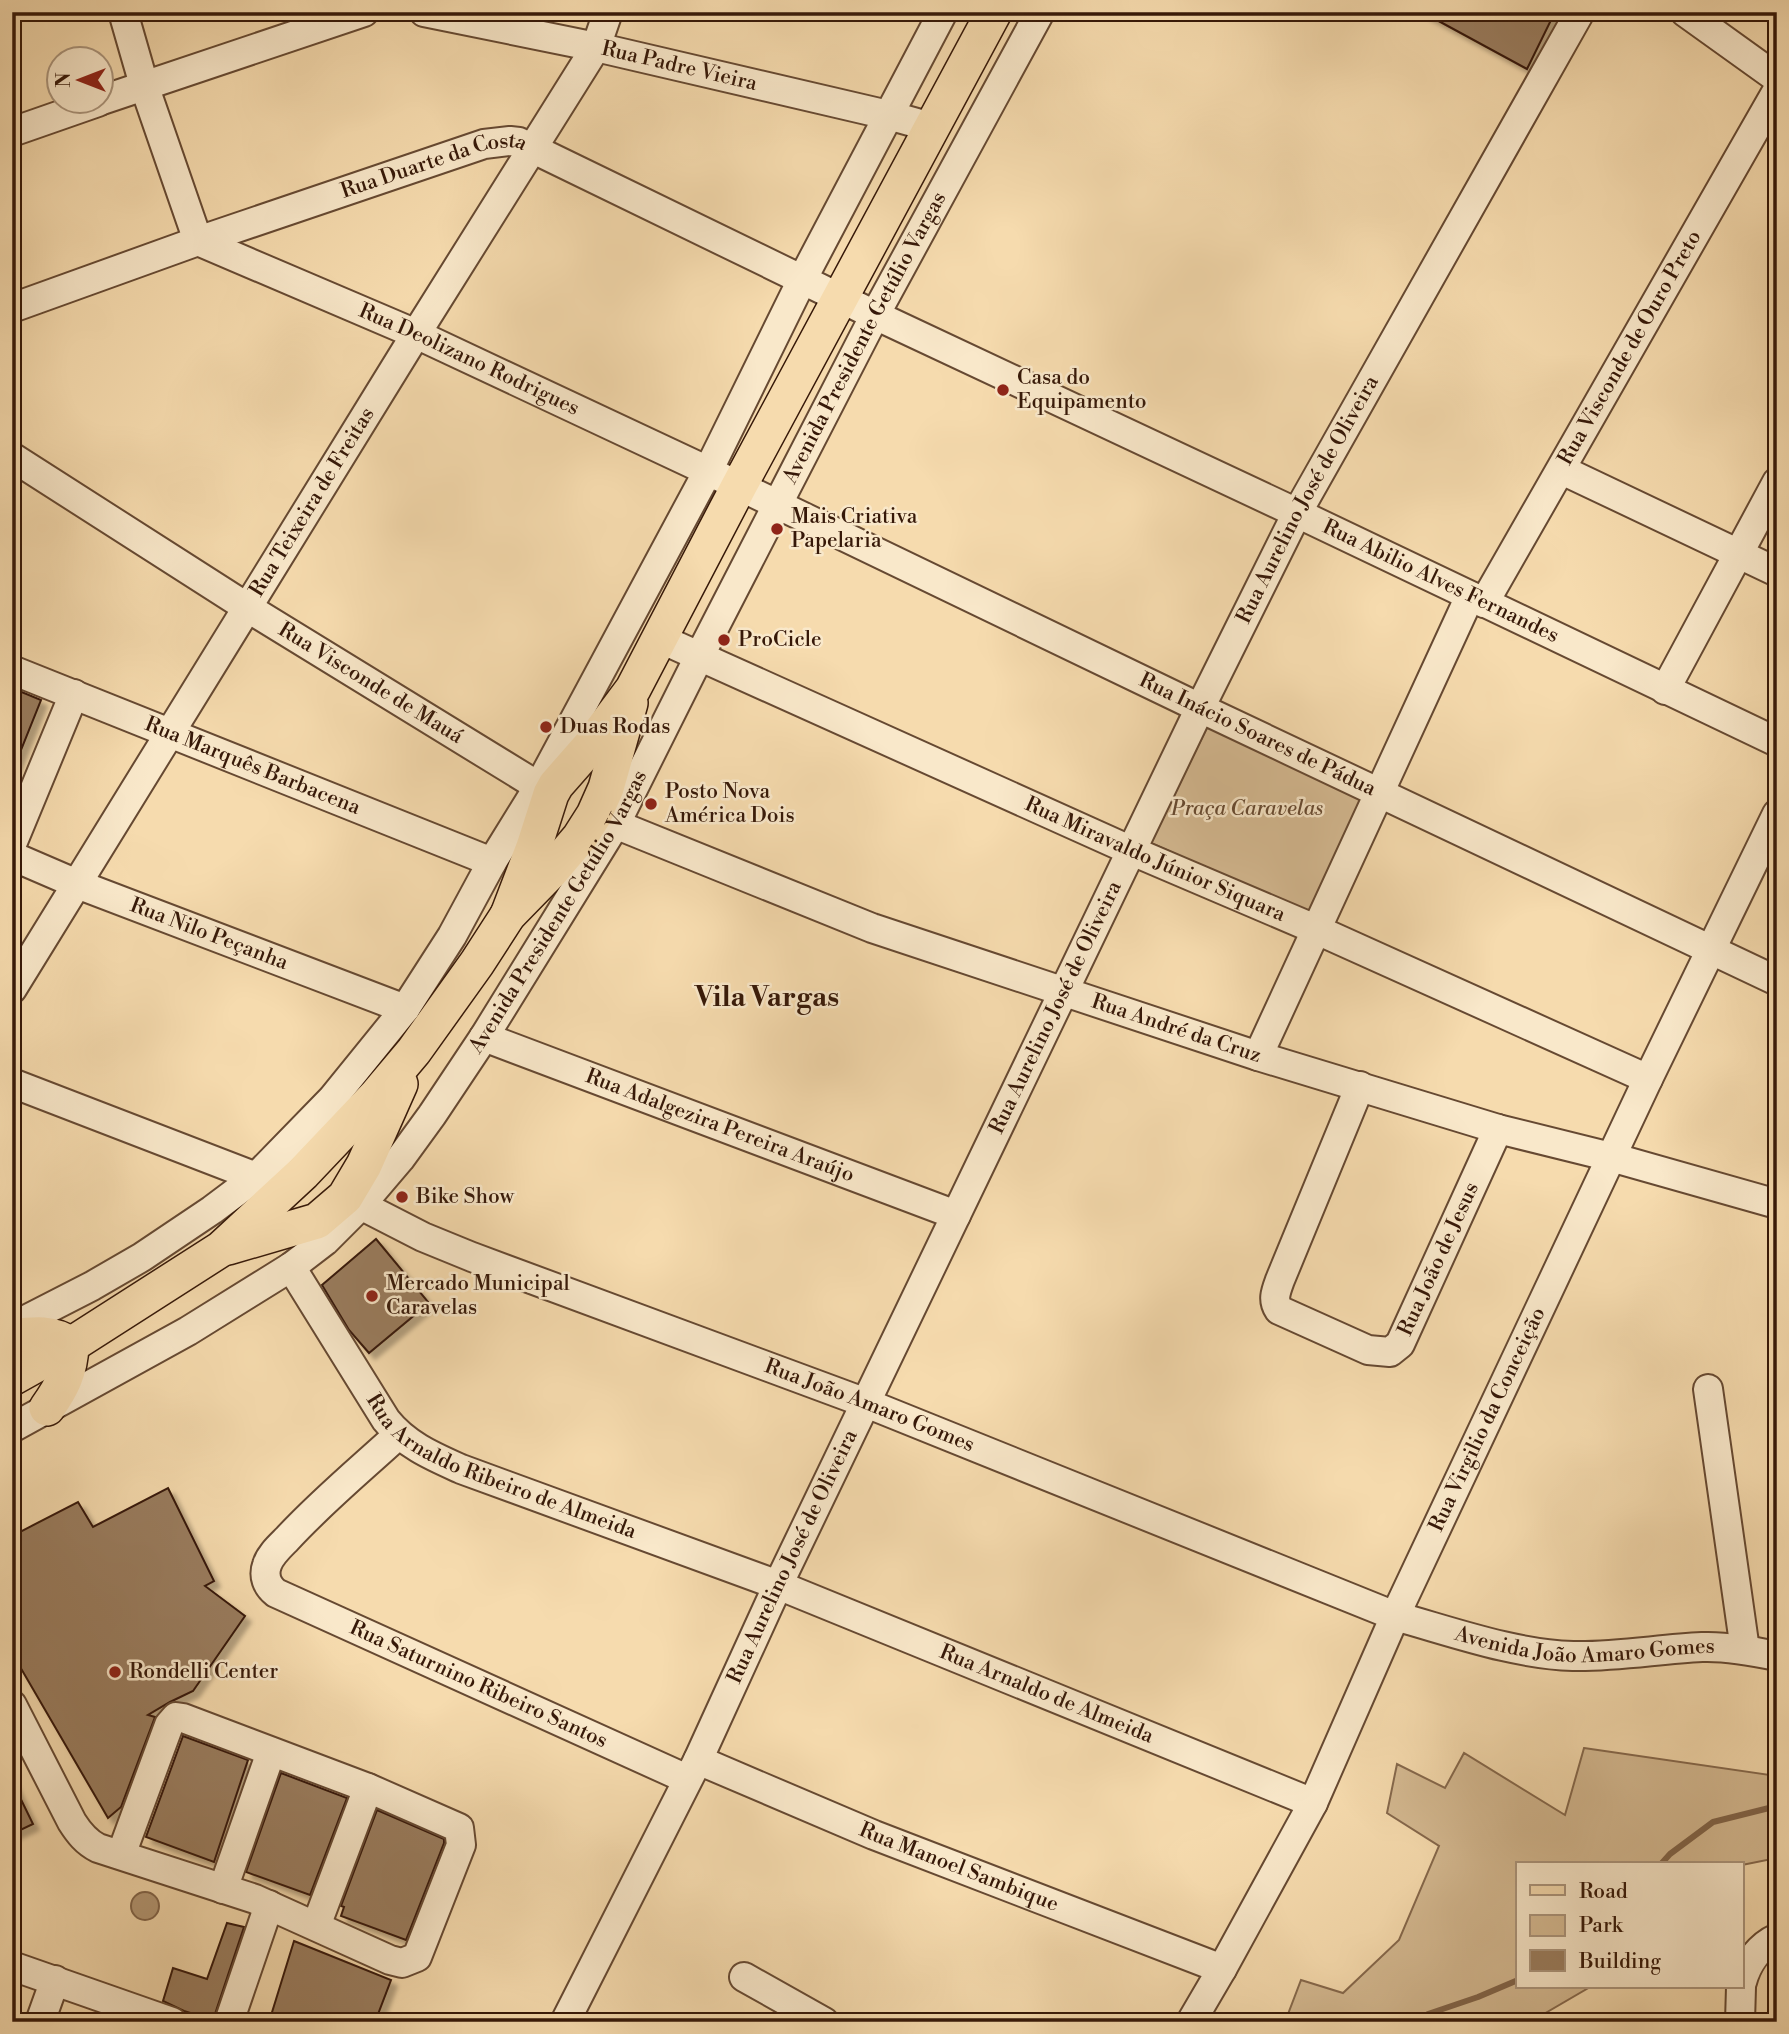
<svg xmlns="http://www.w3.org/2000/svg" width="1789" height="2034" font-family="'Libre Bodoni',serif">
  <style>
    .green { fill: #d5ba92; stroke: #86694d; stroke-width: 2 }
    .water { fill: #b59976; stroke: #82654a; stroke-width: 2 }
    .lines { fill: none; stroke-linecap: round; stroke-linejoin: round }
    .stream { stroke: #82654a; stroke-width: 6 }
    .building { fill: #9a7d5e; stroke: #361808; stroke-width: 2; filter: url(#shadow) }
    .minor-casing { stroke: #664932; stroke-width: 32 }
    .major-casing { stroke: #361808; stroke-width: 38 }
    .minor { stroke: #f9e8ca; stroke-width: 28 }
    .major { stroke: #f6dbae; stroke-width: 35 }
    .poi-dot { fill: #8f2418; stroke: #f9e8ca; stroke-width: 2.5 }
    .labels { text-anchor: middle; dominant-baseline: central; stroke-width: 5; stroke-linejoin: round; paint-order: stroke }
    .street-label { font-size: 21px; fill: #361808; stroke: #f9e8ca }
    .poi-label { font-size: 21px; fill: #361808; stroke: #f9e8ca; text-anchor: start }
    .park-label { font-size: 21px; font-style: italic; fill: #664931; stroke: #f9e8ca }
    .district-label { font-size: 28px; font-weight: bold; fill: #361808; stroke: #f9e8ca }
  </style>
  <defs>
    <filter id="shadow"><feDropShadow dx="6" dy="6" stdDeviation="2" flood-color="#0004"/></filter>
  </defs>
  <rect width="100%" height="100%" fill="#f6dbae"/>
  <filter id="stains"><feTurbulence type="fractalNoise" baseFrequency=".00286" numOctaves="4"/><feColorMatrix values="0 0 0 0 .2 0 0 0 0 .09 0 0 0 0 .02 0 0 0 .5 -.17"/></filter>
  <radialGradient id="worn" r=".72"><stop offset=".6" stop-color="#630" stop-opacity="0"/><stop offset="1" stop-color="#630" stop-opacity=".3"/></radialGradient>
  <g class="green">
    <polygon points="1213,715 1367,788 1308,913 1151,843"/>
    <polygon points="1584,1748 1777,1776 1777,1858 1742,1865 1518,1864 1518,1987 1590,1987 1530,2022 1285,2022 1301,1980 1343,1993 1399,1940 1439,1846 1387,1813 1397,1764 1445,1788 1464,1753 1565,1815"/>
  </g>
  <circle class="water" cx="145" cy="1906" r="14"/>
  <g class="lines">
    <g class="stream">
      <polyline points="1661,1864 1670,1854 1713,1822 1777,1806"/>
      <polyline points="1419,2022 1428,2014 1478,1997 1518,1980"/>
    </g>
  </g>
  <g class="building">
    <polygon points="1422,12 1555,12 1527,69"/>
    <polygon points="12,688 41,700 13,770 12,770"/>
    <polygon points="376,1239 429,1303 369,1353 349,1330 322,1285"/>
    <polygon points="168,1488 214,1581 205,1586 245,1616 193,1691 170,1702 148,1715 155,1717 121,1807 108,1818 12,1653 12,1536 78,1502 93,1527"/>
    <polygon points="183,1736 248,1760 214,1862 146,1837"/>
    <polygon points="281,1773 347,1798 310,1895 246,1872"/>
    <polygon points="12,1781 33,1824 12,1834"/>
    <polygon points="377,1810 444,1839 444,1843 406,1940 341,1916 344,1907 341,1906"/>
    <polygon points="227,1923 244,1927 213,2020 184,2011 163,2001 173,1968 207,1979"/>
    <polygon points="294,1941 391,1980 375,2022 269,2022"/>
  </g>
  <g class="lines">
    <defs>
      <g id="minor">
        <path id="s1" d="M123,12L144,85L198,241L416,334L708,471L1200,708L1777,981"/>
        <path id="s2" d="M424,12L596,47L888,115L931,127"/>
        <polyline points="1685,12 1777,78"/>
        <polyline points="102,100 364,12"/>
        <polyline points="12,132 98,102"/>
        <path id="s3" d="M12,308L198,241L484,144L510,141L519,142L875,315L1297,513L1777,742"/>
        <path id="s4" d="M12,457L248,608L551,794"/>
        <polyline points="1562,470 1777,572"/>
        <path id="s5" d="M1484,603L1777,91"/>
        <path id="s6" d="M661,639L1132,851L1315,929L1648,1079"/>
        <path id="s7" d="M12,670L492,862"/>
        <polyline points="1665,690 1777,482"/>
        <path id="s8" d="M600,818L872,928L1258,1056L1498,1129L1611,1157L1777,1204"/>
        <polyline points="12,844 74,694"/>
        <path id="s9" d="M12,856L77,884L405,1009"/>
        <path id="s10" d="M12,989L416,334L596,47L608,12"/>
        <path id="s11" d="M484,1037L956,1215"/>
        <polyline points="1258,1056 1470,596"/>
        <polyline points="12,1083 256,1177"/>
        <path id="s12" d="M1360,1086L1280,1280C1276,1291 1272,1300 1279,1310L1368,1350L1390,1352L1400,1344L1498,1129"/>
        <path id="s13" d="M345,1197L423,1237L472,1257L866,1403L1395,1616C1453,1632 1513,1654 1573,1656C1616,1657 1659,1649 1702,1647C1727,1646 1753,1651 1777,1656"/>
        <path id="s14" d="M291,1267L386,1420C406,1445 432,1456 461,1469L778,1585L1313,1803"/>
        <polyline points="12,1327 92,1286 142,1257 212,1210 256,1177 332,1099 405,1009 452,936 492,862 539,786 708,471 802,280 943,12"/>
        <polyline points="1708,1389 1745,1650"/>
        <path id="s15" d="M12,1428L188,1331L291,1267L325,1241L360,1206L400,1159L432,1115L484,1037L615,825L699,657L875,315L1040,12"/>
        <path id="s16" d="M398,1435C361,1469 321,1502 287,1539C279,1547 270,1555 267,1565C263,1576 267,1586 276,1593L687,1779"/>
        <path d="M12,1705L72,1822C79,1833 86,1842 98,1848L255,1899L390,1960L402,1963L417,1957L461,1845L459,1828L368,1788L183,1718L176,1717L169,1725L121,1855"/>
        <path id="s17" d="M698,1760L874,1835L1222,1969"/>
        <polyline points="223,1889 271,1752"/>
        <polyline points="316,1926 368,1788"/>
        <polyline points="12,1966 172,2022"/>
        <polyline points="744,1977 824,2022"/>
        <path d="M1742,1982C1747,1963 1759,1946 1777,1938"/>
        <polyline points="40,2022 55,1980"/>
        <polyline points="229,2022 269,1905"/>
        <path id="s18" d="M565,2022L698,1760L778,1585L1200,708L1297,513L1580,12"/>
        <path id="s19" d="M1191,2022L1222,1969L1313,1803L1395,1616L1648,1079L1777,814"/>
        <polyline points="1740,2022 1741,1987"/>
      </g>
      <g id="major">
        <polyline points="508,915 534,847 551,794 556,785 592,744 633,689 739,486 994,12"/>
        <polyline points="228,1247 317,1221 345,1197 364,1165 400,1084"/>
        <path d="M12,1337C35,1334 52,1332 71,1345C70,1372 62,1387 47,1408"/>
        <polyline points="12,1378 71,1345 221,1249 303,1173 377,1095 414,1051 477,963 508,915 551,871 580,837 594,815 606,788 630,703"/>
      </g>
    </defs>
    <use href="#minor" class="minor-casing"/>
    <use href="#major" class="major-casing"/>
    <use href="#minor" class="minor"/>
    <use href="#major" class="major"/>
  </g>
  <g class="poi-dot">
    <circle cx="1003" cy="390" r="7"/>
    <circle cx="777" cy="529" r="7"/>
    <circle cx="724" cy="640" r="7"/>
    <circle cx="546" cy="727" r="7"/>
    <circle cx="651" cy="804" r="7"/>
    <circle cx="402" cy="1197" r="7"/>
    <circle cx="372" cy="1296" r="7"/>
    <circle cx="115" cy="1672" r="7"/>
  </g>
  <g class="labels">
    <g class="street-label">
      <text stroke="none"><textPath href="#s2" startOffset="261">Rua Padre Vieira</textPath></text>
      <text stroke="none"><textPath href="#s3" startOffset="446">Rua Duarte da Costa</textPath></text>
      <text stroke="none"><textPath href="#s15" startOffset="1421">Avenida Presidente Getúlio Vargas</textPath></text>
      <text stroke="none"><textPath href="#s5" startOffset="294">Rua Visconde de Ouro Preto</textPath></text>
      <text stroke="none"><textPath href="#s1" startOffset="537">Rua Deolizano Rodrigues</textPath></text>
      <text stroke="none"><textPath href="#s18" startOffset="1694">Rua Aurelino José de Oliveira</textPath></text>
      <text stroke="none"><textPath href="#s10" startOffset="572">Rua Teixeira de Freitas</textPath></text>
      <text stroke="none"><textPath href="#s3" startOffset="1556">Rua Abilio Alves Fernandes</textPath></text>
      <text stroke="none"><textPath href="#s4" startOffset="424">Rua Visconde de Mauá</textPath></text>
      <text stroke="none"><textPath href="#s1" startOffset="1410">Rua Inácio Soares de Pádua</textPath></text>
      <text stroke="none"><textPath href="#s7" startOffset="259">Rua Marquês Barbacena</textPath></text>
      <text stroke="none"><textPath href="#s6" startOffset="541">Rua Miravaldo Júnior Siquara</textPath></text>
      <text stroke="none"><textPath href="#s15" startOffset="770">Avenida Presidente Getúlio Vargas</textPath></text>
      <text stroke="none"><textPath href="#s9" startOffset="212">Rua Nilo Peçanha</textPath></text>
      <text stroke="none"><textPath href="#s18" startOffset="1127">Rua Aurelino José de Oliveira</textPath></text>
      <text stroke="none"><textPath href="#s8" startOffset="614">Rua André da Cruz</textPath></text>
      <text stroke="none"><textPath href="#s11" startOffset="252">Rua Adalgezira Pereira Araújo</textPath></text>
      <text stroke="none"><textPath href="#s12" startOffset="467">Rua João de Jesus</textPath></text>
      <text stroke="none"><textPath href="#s13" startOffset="565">Rua João Amaro Gomes</textPath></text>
      <text stroke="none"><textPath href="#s19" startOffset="672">Rua Virgilio da Conceição</textPath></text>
      <text stroke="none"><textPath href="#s14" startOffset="304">Rua Arnaldo Ribeiro de Almeida</textPath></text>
      <text stroke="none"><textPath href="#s18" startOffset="518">Rua Aurelino José de Oliveira</textPath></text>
      <text stroke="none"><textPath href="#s13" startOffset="1325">Avenida João Amaro Gomes</textPath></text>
      <text stroke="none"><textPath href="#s16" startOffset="439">Rua Saturnino Ribeiro Santos</textPath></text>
      <text stroke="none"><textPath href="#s14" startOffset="898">Rua Arnaldo de Almeida</textPath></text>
      <text stroke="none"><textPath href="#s17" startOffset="282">Rua Manoel Sambique</textPath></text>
    </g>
    <g class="poi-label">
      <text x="1017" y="378">Casa do<tspan x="1017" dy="24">Equipamento</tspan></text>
      <text x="791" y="517">Mais Criativa<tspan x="791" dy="24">Papelaria</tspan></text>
      <text x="738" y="640">ProCicle</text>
      <text x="560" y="727">Duas Rodas</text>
      <text x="665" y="792">Posto Nova<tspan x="665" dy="24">América Dois</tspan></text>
      <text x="416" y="1197">Bike Show</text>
      <text x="386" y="1284">Mercado Municipal<tspan x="386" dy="24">Caravelas</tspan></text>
      <text x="129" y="1672">Rondelli Center</text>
    </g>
    <g class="park-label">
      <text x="1247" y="809">Praça Caravelas</text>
    </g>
    <g class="district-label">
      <text x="767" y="997">Vila Vargas</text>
    </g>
  </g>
  <rect width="1789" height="2034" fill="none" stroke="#f6dbae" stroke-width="42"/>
  <rect x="14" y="14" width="1761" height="2006" fill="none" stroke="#361808" stroke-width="3.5"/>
  <rect x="21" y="21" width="1747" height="1992" fill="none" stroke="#361808" stroke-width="2"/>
  <rect x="1516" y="1862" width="228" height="126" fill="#f9e8ca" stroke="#ab957c" stroke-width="2"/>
  <rect x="1530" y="1885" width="35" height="10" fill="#f6dbae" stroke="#ab957c" stroke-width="2"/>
  <text x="1579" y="1898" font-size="21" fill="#361808">Road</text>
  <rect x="1530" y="1915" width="35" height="21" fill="#d5ba92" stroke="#ab957c" stroke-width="2"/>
  <text x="1579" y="1932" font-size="21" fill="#361808">Park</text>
  <rect x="1530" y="1950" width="35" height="21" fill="#9a7d5e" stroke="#ab957c" stroke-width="2"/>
  <text x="1579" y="1968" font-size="21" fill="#361808">Building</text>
  <g transform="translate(80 80) rotate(270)"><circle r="33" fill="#f9e8ca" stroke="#ab957c" stroke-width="2"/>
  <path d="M0-5L12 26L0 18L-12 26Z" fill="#8f2418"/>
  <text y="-10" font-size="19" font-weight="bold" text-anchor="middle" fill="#361808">N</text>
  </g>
  <rect width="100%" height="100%" filter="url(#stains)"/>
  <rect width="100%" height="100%" fill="url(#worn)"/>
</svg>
